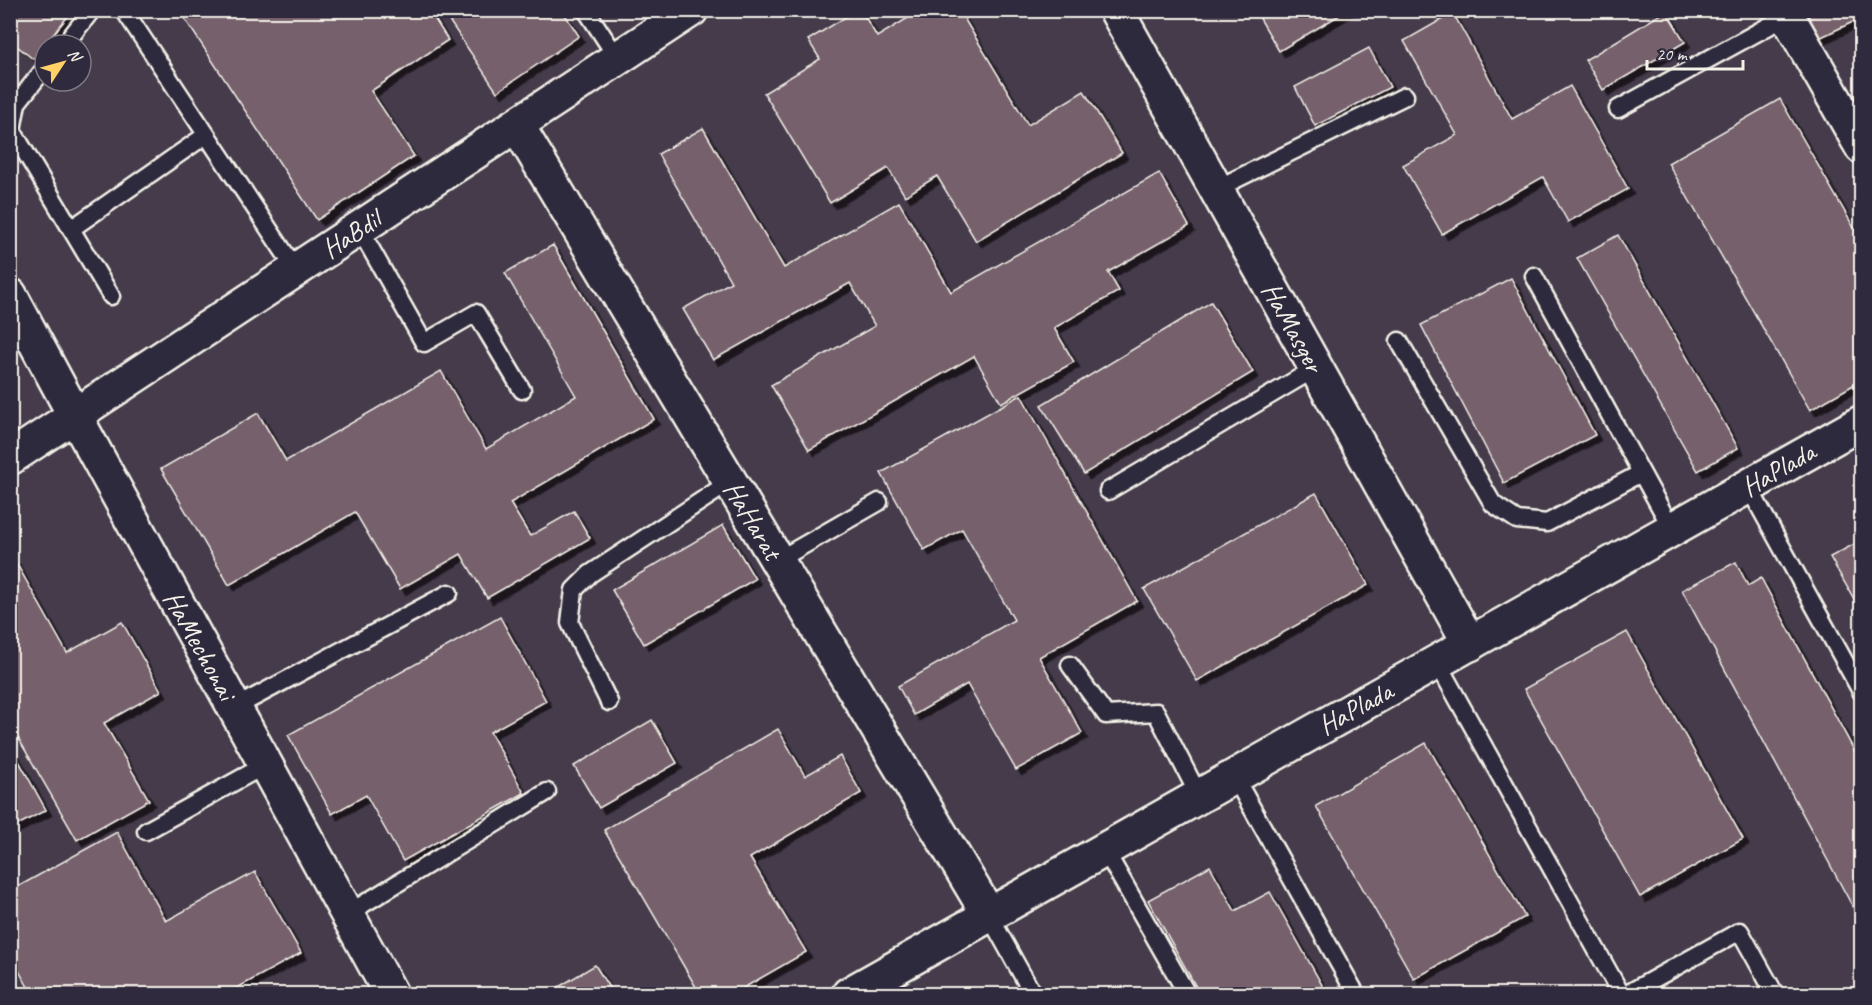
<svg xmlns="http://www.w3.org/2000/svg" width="1872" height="1005" font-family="Caveat,sans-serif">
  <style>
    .built { fill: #443a4b; fill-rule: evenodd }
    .building { fill: #76616c; stroke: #f4f1e8; stroke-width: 1.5; filter: url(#shadow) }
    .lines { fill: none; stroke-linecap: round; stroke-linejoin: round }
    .service-casing { stroke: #f4f1e8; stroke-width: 21 }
    .minor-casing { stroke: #f4f1e8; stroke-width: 38 }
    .service { stroke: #2f2a3d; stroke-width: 16 }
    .minor { stroke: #2f2a3d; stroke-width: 33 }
    .labels { text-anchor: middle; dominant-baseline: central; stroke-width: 5; stroke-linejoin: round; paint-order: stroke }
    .street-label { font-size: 28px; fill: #f4f1e8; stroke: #2f2a3d }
  </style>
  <defs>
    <filter id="shadow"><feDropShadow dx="5.5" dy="5.5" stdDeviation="0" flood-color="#0009"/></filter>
  </defs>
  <rect width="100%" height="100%" fill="#2f2a3d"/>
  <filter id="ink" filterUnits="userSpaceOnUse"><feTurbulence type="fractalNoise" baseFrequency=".0167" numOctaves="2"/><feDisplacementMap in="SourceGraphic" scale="12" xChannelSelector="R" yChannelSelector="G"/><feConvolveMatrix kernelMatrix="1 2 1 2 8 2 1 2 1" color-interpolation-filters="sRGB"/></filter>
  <g filter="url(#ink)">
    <path class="built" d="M11,11H1861V994H11ZM45,45H81V81H45Z"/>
    <g class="building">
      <polygon points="10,10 73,10 33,59 12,42 10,44"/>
      <polygon points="179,10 429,10 448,40 371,91 414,156 317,220"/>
      <polygon points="442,10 562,10 579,36 497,92"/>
      <polygon points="857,10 861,10 877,37 921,10 959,10 1028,125 1084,91 1122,153 976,241 937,176 905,196 888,168 830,203 764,93 820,59 808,40"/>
      <polygon points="1255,10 1348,10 1279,51"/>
      <polygon points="1801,10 1858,10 1861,18 1815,40"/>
      <polygon points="1666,11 1685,42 1603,90 1585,60"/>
      <polygon points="1453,13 1512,119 1570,86 1628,189 1568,222 1543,177 1442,234 1403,165 1457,135 1404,41"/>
      <polygon points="1369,48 1390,87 1315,126 1295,87"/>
      <polygon points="1780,99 1862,242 1862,380 1810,410 1668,163"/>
      <polygon points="703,128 784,268 899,202 951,292 1159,173 1189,226 1108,272 1119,291 1054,328 1074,362 1001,403 974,356 809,450 771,385 875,326 850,283 713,360 683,309 731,282 658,154"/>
      <polygon points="1618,235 1738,448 1698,471 1577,258"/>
      <polygon points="553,245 654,419 510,503 530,536 574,511 590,538 487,598 461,554 400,589 355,512 229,585 161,469 258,413 286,461 441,371 486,449 576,396 505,273"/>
      <polygon points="1511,278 1595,435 1504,483 1421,325"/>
      <polygon points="1211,302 1253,372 1084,474 1041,405"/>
      <polygon points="1021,395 1137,601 1039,657 1082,733 1016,770 967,684 914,715 898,686 1014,620 962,529 924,550 881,473"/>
      <polygon points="1316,493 1368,585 1197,681 1144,589"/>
      <polygon points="723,525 755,579 644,644 612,590"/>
      <polygon points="1862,540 1862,613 1830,557"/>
      <polygon points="14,559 67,653 122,622 161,691 104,723 149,800 77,840 10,724 10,561"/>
      <polygon points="1736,562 1748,586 1761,578 1862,765 1862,924 1682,590"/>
      <polygon points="500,617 546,701 490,732 524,793 403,861 366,795 332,814 288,735"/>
      <polygon points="1627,632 1743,839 1640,897 1524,689"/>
      <polygon points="652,720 677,763 599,808 574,766"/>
      <polygon points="778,729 805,776 840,756 861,793 750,858 806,952 733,994 700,994 604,830"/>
      <polygon points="1426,743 1525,917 1414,979 1316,806"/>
      <polygon points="10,745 46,810 10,829"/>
      <polygon points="117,832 166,921 255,872 301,953 226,994 32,994 10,955 10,891"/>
      <polygon points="1210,866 1235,911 1270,892 1327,994 1200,994 1148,900"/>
      <polygon points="595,965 613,994 547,994"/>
    </g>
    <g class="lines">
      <defs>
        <g id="service">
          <polyline points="124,10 296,270"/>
          <polyline points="586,10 618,59"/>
          <polyline points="64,45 92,10"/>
          <polyline points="45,68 17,103 12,130 111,296"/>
          <polyline points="1618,109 1787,16"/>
          <polyline points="1216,189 1405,96"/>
          <polyline points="359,228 424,343 476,313 522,390"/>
          <polyline points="71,229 206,135"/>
          <polyline points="1534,276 1672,529"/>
          <polyline points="1399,341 1493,504 1517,520 1547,523 1641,473"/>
          <polyline points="1748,486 1862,693"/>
          <polyline points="1108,491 1316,368"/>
          <polyline points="778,560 879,502"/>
          <polyline points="1437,662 1621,994"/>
          <polyline points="1070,665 1106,715 1156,712 1199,796"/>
          <polyline points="609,702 570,623 574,590 590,574 730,482"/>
          <polyline points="234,708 449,593"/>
          <polyline points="1234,776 1356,994"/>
          <polyline points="146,831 265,765"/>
          <polyline points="1105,850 1187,994"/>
          <polyline points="347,914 547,792"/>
          <polyline points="989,915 1029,987 1035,994"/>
          <polyline points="1627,994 1740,931 1775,994"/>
        </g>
        <g id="minor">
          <polyline points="1116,10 1470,644"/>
          <polyline points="1784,10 1862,147"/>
          <polyline points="517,125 989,915"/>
          <polyline points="10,295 75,416 391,994"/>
          <polyline points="10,458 691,10"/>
          <polyline points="849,994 1862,422"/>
        </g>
      </defs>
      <use href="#service" class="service-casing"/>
      <use href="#minor" class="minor-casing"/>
      <use href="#service" class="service"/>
      <use href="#minor" class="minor"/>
    </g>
  </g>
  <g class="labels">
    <g class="street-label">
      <text transform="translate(351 234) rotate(-33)">HaBdil</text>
      <text transform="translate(1293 327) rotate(61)">HaMasger</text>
      <text transform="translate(1778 469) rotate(-30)">HaPlada</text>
      <text transform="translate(753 520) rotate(59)">HaHarat</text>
      <text transform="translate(200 645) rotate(61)">HaMechonai</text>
      <text transform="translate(1355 708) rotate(-29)">HaPlada</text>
    </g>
  </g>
  <rect width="1872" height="1005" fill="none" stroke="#2f2a3d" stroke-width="36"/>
  <rect x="18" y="18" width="1836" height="969" fill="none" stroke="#f4f1e8" stroke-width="2" filter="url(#ink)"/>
  <g transform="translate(63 63) rotate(54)"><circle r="28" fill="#2f2a3d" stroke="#7e7a81" stroke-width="1.5"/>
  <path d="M0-4.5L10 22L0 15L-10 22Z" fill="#ffd166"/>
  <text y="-9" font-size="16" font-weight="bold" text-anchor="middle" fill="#f4f1e8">N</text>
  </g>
  <path d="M1647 60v9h96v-9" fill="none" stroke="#f4f1e8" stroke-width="3"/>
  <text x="1656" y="60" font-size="18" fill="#f4f1e8" stroke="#2f2a3d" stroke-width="4.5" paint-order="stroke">20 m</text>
</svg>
